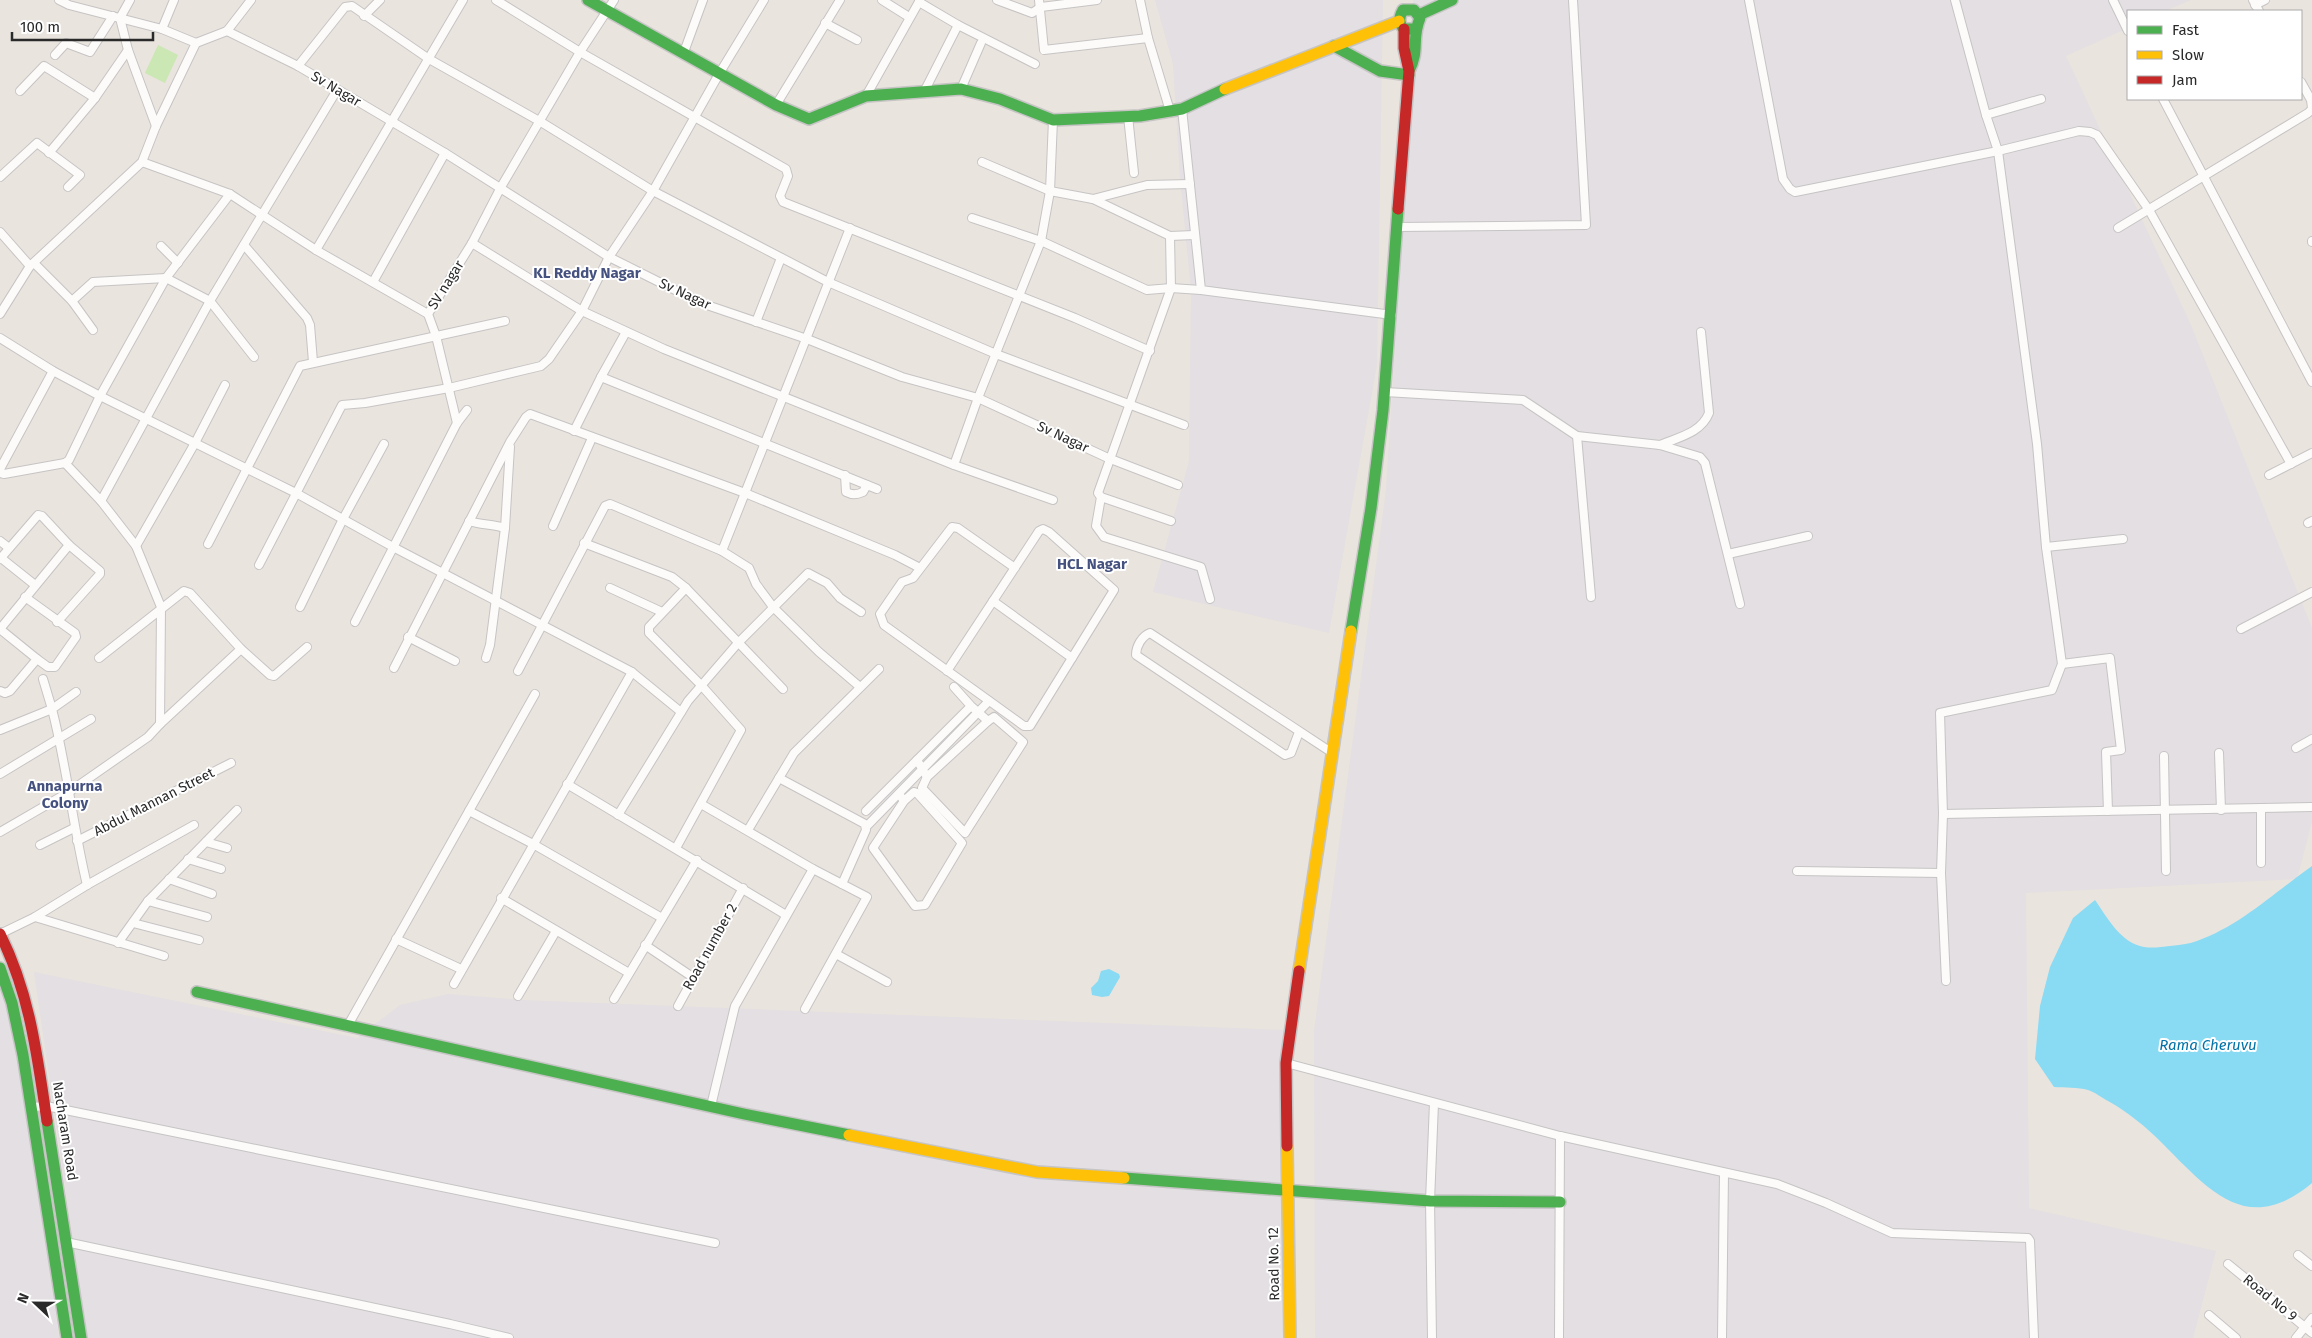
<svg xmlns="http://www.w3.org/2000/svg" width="2312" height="1338" font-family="'Fira Sans',sans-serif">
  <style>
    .industrial { fill: #e3dfe2 }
    .green { fill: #cbe7b3 }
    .water { fill: #89daf3 }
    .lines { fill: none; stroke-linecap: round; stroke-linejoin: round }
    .street-casing { stroke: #c6c4c4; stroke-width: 10 }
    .fast-casing { stroke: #c6c4c4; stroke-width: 14 }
    .slow-casing { stroke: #c6c4c4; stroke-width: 14 }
    .jam-casing { stroke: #c6c4c4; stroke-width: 14 }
    .street { stroke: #fcfbfa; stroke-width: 8 }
    .fast { stroke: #4caf50; stroke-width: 11 }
    .slow { stroke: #ffc107; stroke-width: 11 }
    .jam { stroke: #c62828; stroke-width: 11 }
    .labels { text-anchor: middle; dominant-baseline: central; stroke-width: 4; stroke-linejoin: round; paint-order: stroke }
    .street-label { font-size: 14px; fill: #2a2a2a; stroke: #fff }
    .neighbourhood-label { font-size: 15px; font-weight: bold; fill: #45517f; stroke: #fff }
    .water-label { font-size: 15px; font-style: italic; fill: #0072a7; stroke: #fff }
  </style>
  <rect width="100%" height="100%" fill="#eae4de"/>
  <g class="industrial">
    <polygon points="1155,0 1383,0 1377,365 1329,633 1153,592 1189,461 1191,290 1180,178 1173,64"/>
    <polygon points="1413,0 2191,0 2165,11 2128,11 2128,28 2066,56 2191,325 2312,628 2312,822 2297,879 2026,893 2029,1208 2216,1251 2193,1338 1315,1338 1314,1031 1386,490 1412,76"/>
    <polygon points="0,971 16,1031 59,1338 0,1338"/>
    <polygon points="34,972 357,1038 400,1005 448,994 522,1000 1284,1030 1286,1338 87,1338"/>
  </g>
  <polygon class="green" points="158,45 178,55 165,83 145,73"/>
  <g class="water">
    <path d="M2312,866V1183C2247,1238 2208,1189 2162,1143C2146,1127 2128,1112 2108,1101C2102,1098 2095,1092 2088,1090C2078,1087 2065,1088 2054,1087L2035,1059L2040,1006L2050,967L2073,918L2095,900C2106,916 2120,941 2140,946C2149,949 2161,947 2170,946C2179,945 2189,944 2197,941C2240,926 2275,892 2312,866Z"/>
    <polygon points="1109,969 1119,974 1120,977 1109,996 1102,997 1092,995 1091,988 1098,981 1101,971"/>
  </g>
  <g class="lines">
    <defs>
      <g id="street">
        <polyline points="59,0 69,5 162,29 196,43"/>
        <polyline points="130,0 120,18 128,50 156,126"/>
        <polyline points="496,0 580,52 786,169 788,176 780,196 783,202 1075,318 1150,351"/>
        <polyline points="882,0 909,17"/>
        <polyline points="997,0 1032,13 1041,7 1097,0"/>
        <polyline points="1039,0 1044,50 1148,38"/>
        <polyline points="1140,0 1148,38 1170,111"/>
        <polyline points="1749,0 1783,179 1790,189 1795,192 1998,151 2079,131 2090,132 2097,135 2149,210 2291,464"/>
        <polyline points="2113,0 2128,31"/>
        <polyline points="2253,0 2259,11"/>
        <polyline points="919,2 958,25"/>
        <polyline points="2255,5 2265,0"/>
        <polyline points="364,16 380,0"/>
        <polyline points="825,23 857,40"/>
        <polyline points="162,29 174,0"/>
        <polyline points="227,31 298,66 445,153 609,257 701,303 807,339 902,377 978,398 1108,458 1178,485"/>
        <polyline points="684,52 703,0"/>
        <polyline points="55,55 66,43 90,52 113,16"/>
        <polyline points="298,66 345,7 352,6 429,59 541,122 653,191 828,282 996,354 1184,425"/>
        <polyline points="2301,82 2311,100 2312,108"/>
        <polyline points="961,89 981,43"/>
        <polyline points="925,90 958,25 1035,64"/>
        <polyline points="20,91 44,66 95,98"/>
        <polyline points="866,96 920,0"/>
        <polyline points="2163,99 2312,382"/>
        <polyline points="776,105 840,0"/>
        <polyline points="1182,109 1201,290 1392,315"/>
        <polyline points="1986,115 2041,99"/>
        <polyline points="1128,116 1134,173"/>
        <polyline points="49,153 95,98 128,50"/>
        <polyline points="142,162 230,194 316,250 428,314 472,243 501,187 580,52 614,0"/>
        <polyline points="982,162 1050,191 1093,199 1170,236 1171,288 1098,493 1101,497 1171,521"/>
        <polyline points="0,177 37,143 80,175 68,187"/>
        <polyline points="1093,199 1147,185 1190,184"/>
        <polyline points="972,218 1041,241 1147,290 1171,288 1201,290"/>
        <polyline points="1398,227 1586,225 1573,0"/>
        <polyline points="2118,228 2308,113 2312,109"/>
        <polyline points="0,232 30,266"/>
        <polyline points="1170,236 1194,235"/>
        <polyline points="2312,241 2312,242"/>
        <polyline points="472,243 582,311 664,349 954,465 1053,500"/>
        <polyline points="244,245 307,318 310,325 313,362"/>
        <polyline points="161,246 178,263"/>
        <polyline points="316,250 463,0"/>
        <polyline points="34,263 72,301 93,330"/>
        <polyline points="373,282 445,153"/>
        <polyline points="72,301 93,282 166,278 210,301 254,357"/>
        <polyline points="0,314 30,266 142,162 156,126 196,43 227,31 251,0"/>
        <polyline points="428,314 436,336 457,423"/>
        <polyline points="756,322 781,258"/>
        <polyline points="0,338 53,371 100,396 296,493 393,547 632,672 681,712"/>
        <polyline points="601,377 877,489"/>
        <polyline points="1385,392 1523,400 1577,436 1660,445 1700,457 1705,463 1740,604"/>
        <polyline points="574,431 601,377 626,332"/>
        <polyline points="1577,436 1591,597"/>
        <path d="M1660,445C1679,437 1701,433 1709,413L1701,332"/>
        <polyline points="954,465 978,398 1041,241 1050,191 1053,120"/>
        <polyline points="0,469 53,371"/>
        <polyline points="0,473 4,474 65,463 69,460 100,396 166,278 230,194"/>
        <path d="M845,475L846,492C852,495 856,495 863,492L867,485"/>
        <polyline points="2269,475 2312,453"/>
        <polyline points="1101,497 1096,526 1104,537 1201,567 1210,599"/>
        <polyline points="101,501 210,301 337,90"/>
        <path d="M469,521C481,525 492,524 505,528"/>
        <polyline points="2308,523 2312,521"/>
        <polyline points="553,526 592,438"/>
        <polyline points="0,541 9,548"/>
        <polyline points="584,543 672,577 686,588 783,689"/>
        <polyline points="208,544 300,366 505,321"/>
        <polyline points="136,546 195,443 225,385"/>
        <polyline points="2046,547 2123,539"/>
        <polyline points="722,551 850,228"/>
        <polyline points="1728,554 1808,536"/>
        <polyline points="1,558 35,585"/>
        <polyline points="0,559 38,515 42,516 69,545 0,629"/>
        <polyline points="259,565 342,405 365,403 449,388 541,366 549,359 582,311 609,257 653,191 719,74 764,0"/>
        <polyline points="610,588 662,612"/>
        <polyline points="993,601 1072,658"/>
        <polyline points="300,607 343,519 384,444"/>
        <polyline points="57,622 100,574 100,571 69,545"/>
        <polyline points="355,622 457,423 467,410"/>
        <polyline points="0,629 37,659"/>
        <polyline points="2241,629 2312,592"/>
        <polyline points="408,637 455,661"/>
        <polyline points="99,658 184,591 190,593 241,649 270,675 274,676 307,647"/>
        <polyline points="486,658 490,645 505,528 510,447"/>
        <polyline points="2062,664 2110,658 2121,750 2106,752 2108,811"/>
        <polyline points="394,668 510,442 526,417 530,414 745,493 895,555 920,568"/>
        <polyline points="518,671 605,506 610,504 722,551 749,568 756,584 773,607 819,652 860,687"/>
        <polyline points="947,671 1039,531 1043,529 1049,532 1114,590 1030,726 1024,726 884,625 880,614 902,582 913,578 952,527 958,528 1015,568"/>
        <polyline points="954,687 971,706 917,760 927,777 988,721 971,706"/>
        <polyline points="0,691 5,693 10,691 37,659 48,667 55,667 76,637 75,633 25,597"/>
        <path d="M76,692L52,709C67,767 73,827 87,885"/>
        <polyline points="160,724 241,649"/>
        <polyline points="0,730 52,709 43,679"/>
        <path d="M1299,732L1291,753L1285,755L1136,655C1136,646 1142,636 1150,633L1331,752"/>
        <polyline points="2296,748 2312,739"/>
        <polyline points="2219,753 2221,810"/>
        <polyline points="2164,756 2166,871"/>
        <polyline points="0,774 91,719"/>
        <polyline points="927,777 922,788 965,833 1023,742 994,717 988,721"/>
        <polyline points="779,778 865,824 866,830 842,884"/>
        <polyline points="567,784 786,915"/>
        <polyline points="899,794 904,801 873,848 915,906 925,905 962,843 917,793 914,792 904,801"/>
        <polyline points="701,804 813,869 867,897 805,1009"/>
        <polyline points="2261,808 2261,863"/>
        <polyline points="469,811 533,844 662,918"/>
        <polyline points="866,811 917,760"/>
        <polyline points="1943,814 2312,807"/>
        <polyline points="618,815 688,701 738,643 808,573 827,583 840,598 861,612"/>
        <polyline points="866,827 989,701"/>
        <polyline points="748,830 794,753 879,669"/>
        <polyline points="0,832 69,792 148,737 160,724 161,607 136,546 101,501 65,463"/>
        <polyline points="77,841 231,763"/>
        <polyline points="206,842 227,848"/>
        <polyline points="40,845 74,828"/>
        <polyline points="676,848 741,730 701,685 649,633 649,627 686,588"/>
        <polyline points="188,859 221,869"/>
        <polyline points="1797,871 1941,873"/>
        <polyline points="169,879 212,894"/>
        <polyline points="501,898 629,973"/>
        <polyline points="148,901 207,917"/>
        <polyline points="35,917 164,956"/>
        <polyline points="133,923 199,940"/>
        <polyline points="0,934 35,917 87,885 194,825"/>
        <polyline points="396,939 461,969"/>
        <polyline points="118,943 148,901 237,810"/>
        <polyline points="645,945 694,978"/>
        <polyline points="836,954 887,982"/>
        <polyline points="1946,981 1941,873 1943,814 1940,713 2052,690 2062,664 2046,547 2037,444 1998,151 1986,115 1955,0"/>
        <polyline points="454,984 632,672"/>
        <polyline points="518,996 556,931"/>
        <polyline points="614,999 697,860"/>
        <polyline points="678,1006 743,888"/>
        <polyline points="347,1027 535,694"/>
        <polyline points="1286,1063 1560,1136 1777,1184 1826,1203 1892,1233 2028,1238 2030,1241 2034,1338"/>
        <polyline points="711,1106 735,1006 813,869"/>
        <polyline points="32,1107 46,1106 715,1243"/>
        <polyline points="66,1242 450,1324 509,1338"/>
        <polyline points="2298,1255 2312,1266"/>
        <polyline points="2228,1264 2312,1333"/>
        <polyline points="2209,1315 2236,1338"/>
        <polyline points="1432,1338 1430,1201 1434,1103"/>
        <polyline points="1559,1338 1560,1136"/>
        <polyline points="1722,1338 1724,1173"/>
        <polyline points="2296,1338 2312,1318"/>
      </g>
      <g id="fast">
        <polyline points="588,0 776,105 809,119 866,96 961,89 1000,99 1053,120 1140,116 1182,109 1225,89"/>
        <polyline points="1419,15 1452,0"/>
        <polyline points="1334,46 1380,71 1409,75"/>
        <path d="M1409,71C1420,50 1411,39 1420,18L1414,10H1403C1399,17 1398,23 1404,29H1415"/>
        <polyline points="1351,631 1371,508 1383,410 1398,209"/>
        <polyline points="0,968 12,1003 23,1055 67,1338"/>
        <polyline points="197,992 744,1114 849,1135"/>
        <polyline points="47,1121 81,1338"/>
        <polyline points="1124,1178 1430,1201 1560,1202"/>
      </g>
      <g id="slow">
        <polyline points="1225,89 1399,21"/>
        <polyline points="1299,971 1351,631"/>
        <polyline points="849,1135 1037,1172 1124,1178"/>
        <polyline points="1287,1146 1290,1338"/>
      </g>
      <g id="jam">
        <polyline points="1398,209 1409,71 1404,48 1404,29"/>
        <path d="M0,934C30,994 37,1055 47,1121"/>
        <polyline points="1287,1146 1286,1063 1299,971"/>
      </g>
    </defs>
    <use href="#street" class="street-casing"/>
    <use href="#fast" class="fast-casing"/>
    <use href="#slow" class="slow-casing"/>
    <use href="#jam" class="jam-casing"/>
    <use href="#street" class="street"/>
    <use href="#fast" class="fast"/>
    <use href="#slow" class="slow"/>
    <use href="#jam" class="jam"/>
  </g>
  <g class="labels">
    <g class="street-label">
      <text transform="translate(336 89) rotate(31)">Sv Nagar</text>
      <text transform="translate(446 285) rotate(-58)">SV nagar</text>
      <text transform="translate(685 294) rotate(25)">Sv Nagar</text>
      <text transform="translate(1063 437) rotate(25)">Sv Nagar</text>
      <text transform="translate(154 802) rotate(-27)">Abdul Mannan Street</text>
      <text transform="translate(710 947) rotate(-61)">Road number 2</text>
      <text transform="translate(65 1131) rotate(81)">Nacharam Road</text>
      <text transform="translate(1274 1264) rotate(-91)">Road No. 12</text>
      <text transform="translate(2270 1298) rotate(39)">Road No 9</text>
    </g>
    <g class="neighbourhood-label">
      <text x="587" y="273">KL Reddy Nagar</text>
      <text x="1092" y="564">HCL Nagar</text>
      <text x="65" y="786">Annapurna<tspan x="65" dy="17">Colony</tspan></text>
    </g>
    <g class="water-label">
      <text x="2208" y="1045">Rama Cheruvu</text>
    </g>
  </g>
  <rect x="2127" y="10" width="175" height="90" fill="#ffffff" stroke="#aaaaaa"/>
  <rect x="2137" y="26" width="25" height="8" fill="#4caf50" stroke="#aaaaaa"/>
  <text x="2172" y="35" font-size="15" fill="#2a2a2a">Fast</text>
  <rect x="2137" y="51" width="25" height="8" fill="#ffc107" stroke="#aaaaaa"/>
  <text x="2172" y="60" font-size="15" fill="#2a2a2a">Slow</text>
  <rect x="2137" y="76" width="25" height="8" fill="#c62828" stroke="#aaaaaa"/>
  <text x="2172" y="85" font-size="15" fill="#2a2a2a">Jam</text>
  <g transform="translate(35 1303) rotate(292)" stroke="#ffffff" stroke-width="4" paint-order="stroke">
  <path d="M0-4L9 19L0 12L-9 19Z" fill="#2a2a2a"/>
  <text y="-8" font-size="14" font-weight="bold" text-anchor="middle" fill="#2a2a2a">N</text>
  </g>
  <path d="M12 32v8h141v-8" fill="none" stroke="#2a2a2a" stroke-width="2.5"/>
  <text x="20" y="32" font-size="15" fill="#2a2a2a" stroke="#ffffff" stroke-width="4" paint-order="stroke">100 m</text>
</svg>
